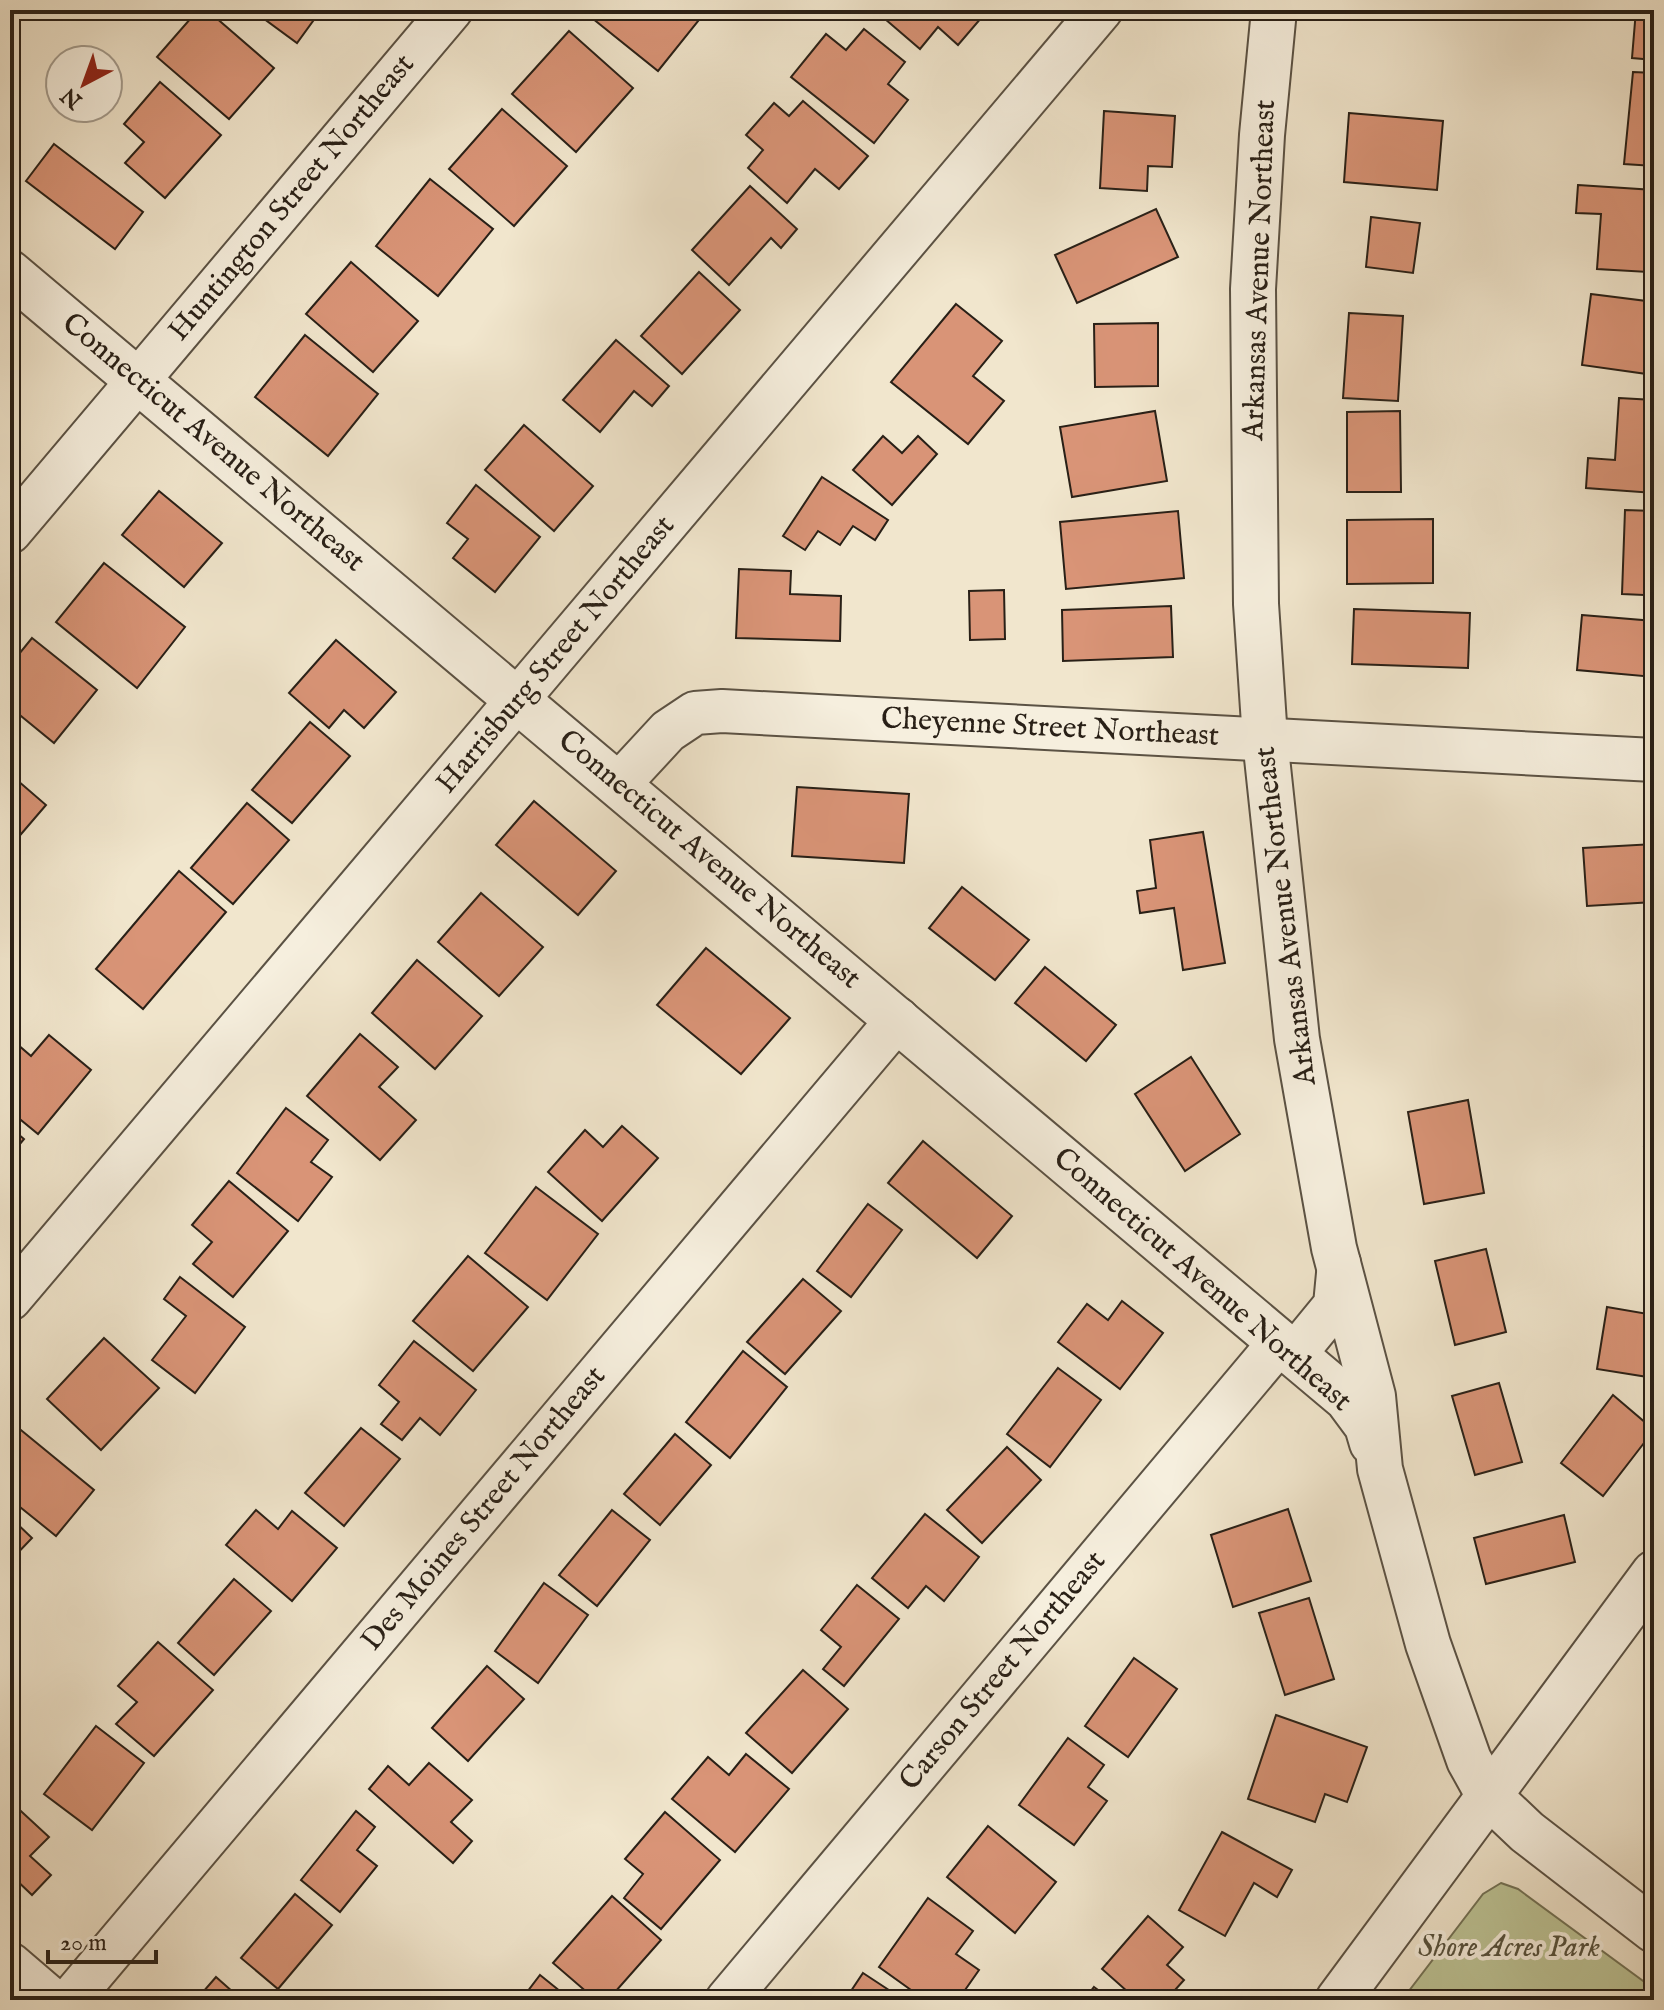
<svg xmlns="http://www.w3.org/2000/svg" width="1664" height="2010" font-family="'IM FELL English',serif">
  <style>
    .green { fill: #bdc496; stroke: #737256; stroke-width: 2 }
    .building { fill: #d99477; stroke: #292017; stroke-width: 2 }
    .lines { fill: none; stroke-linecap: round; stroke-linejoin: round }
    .minor-casing { stroke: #5b5244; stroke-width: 46 }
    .tertiary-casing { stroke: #5b5244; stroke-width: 48 }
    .minor { stroke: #f6efde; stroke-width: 42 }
    .tertiary { stroke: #f6efde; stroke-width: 44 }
    .labels { text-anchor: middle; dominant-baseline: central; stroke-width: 8; stroke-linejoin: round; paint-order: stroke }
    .street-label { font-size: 30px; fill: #292017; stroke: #f6efde }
    .park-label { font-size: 30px; font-style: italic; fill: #55513d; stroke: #f6efde }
  </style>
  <rect width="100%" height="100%" fill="#f1e6cd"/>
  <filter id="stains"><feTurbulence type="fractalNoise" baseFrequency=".0025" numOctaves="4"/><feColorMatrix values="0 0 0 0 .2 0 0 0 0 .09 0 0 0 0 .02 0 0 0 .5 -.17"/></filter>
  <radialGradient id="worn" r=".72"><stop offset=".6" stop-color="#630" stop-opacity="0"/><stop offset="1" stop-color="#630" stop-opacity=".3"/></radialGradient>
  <polygon class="green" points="1501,1883 1518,1889 1654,1989 1654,2000 1402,2000 1483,1894"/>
  <g class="building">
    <polygon points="10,10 28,10 10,31"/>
    <polygon points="198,10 207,10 274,68 229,119 157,57"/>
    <polygon points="252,10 321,10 297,43"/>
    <polygon points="582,10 697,10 703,15 658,71"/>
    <polygon points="881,10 988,10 958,45 938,27 920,49 878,13"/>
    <polygon points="1636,10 1654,10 1654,60 1632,58"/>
    <polygon points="864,29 905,62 888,84 908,100 874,143 791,77 826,34 846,50"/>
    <polygon points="569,31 633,88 576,152 512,94"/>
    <polygon points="1633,72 1654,73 1654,166 1624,164"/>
    <polygon points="160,82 221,135 165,198 125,163 144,142 124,124"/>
    <polygon points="803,101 868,156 839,189 815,169 787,203 748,168 763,150 746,135 774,103 789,116"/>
    <polygon points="502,109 567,166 514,226 449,169"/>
    <polygon points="1104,111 1175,116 1172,167 1148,166 1147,191 1100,188"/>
    <polygon points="1349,113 1443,121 1437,190 1344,182"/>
    <polygon points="54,144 143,212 115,249 26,181"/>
    <polygon points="430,179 493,229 438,296 376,246"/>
    <polygon points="1578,185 1654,190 1654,245 1650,245 1648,272 1597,269 1601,214 1576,213"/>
    <polygon points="750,186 797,229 781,248 771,238 729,285 692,250"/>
    <polygon points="1156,209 1178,257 1077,303 1055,255"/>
    <polygon points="1371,217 1420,223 1413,273 1366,267"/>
    <polygon points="351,262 418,321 373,372 306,314"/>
    <polygon points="699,272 740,310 682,374 641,336"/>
    <polygon points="1591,294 1654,302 1654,375 1582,365"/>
    <polygon points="956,304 1002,341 973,376 1004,401 968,444 891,382"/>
    <polygon points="1349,313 1403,316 1398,401 1343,398"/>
    <polygon points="1158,323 1158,386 1095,387 1094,324"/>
    <polygon points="305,335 378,394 328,456 255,397"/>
    <polygon points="616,340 669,386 652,406 634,391 600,432 563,400"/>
    <polygon points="1619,398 1654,400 1654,493 1586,488 1588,458 1615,460"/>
    <polygon points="1155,411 1167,481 1072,497 1060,427"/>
    <polygon points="1400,411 1401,492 1347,492 1347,412"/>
    <polygon points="524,425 593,486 554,531 485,470"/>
    <polygon points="883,436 902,453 918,436 937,454 892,505 853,470"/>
    <polygon points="822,477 888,520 875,540 853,526 840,545 818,531 805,550 783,536"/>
    <polygon points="476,485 540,537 495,592 453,558 468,539 447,523"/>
    <polygon points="159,491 222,543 184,587 122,535"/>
    <polygon points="1625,510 1654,511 1654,567 1645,567 1644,595 1622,594"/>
    <polygon points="1178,511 1184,578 1066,589 1060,522"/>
    <polygon points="1433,519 1433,583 1347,584 1347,520"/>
    <polygon points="104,563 185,627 137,688 56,622"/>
    <polygon points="739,569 791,571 790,594 841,596 840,641 736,638"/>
    <polygon points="1004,590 1005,639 970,640 969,591"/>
    <polygon points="1171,606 1173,657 1063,661 1062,610"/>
    <polygon points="1354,609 1470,613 1468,668 1352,664"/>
    <polygon points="1582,615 1654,621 1654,677 1577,670"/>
    <polygon points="32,638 97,690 54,743 10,707 10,665"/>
    <polygon points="336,640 396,692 364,728 344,710 329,728 289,693"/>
    <polygon points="310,722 350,756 292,823 252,790"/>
    <polygon points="10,774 46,805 10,847"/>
    <polygon points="797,787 909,794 904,863 792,856"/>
    <polygon points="534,801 616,871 578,915 496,845"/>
    <polygon points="247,803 289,840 233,904 191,868"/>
    <polygon points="1203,832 1225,963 1183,970 1174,908 1140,913 1137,891 1156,888 1150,840"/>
    <polygon points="1654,844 1654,902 1587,906 1583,848"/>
    <polygon points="179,871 226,912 143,1009 96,969"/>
    <polygon points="962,887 1029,940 995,980 929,928"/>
    <polygon points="481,893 543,947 499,996 438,942"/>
    <polygon points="706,948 790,1018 741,1074 657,1005"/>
    <polygon points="417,960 482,1016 435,1069 372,1013"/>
    <polygon points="1045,967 1116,1025 1086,1061 1015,1003"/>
    <polygon points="360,1034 398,1067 379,1087 416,1120 380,1160 307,1096"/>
    <polygon points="49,1035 91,1070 38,1134 10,1111 10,1038 31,1056"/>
    <polygon points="1191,1057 1240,1134 1185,1171 1135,1094"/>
    <polygon points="1468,1100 1484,1193 1424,1204 1408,1112"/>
    <polygon points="286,1108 328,1140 311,1162 332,1177 298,1221 237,1173"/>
    <polygon points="622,1126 658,1158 602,1221 548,1172 585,1130 603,1147"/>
    <polygon points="10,1127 24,1139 10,1156"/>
    <polygon points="923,1141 1012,1216 977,1258 888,1183"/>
    <polygon points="1654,1145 1654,1213 1653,1213 1644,1147"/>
    <polygon points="229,1181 288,1231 233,1297 193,1264 212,1242 192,1225"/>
    <polygon points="536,1187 598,1234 547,1300 485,1253"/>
    <polygon points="868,1204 902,1230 851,1297 817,1271"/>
    <polygon points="1486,1249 1506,1332 1455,1345 1435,1261"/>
    <polygon points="468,1256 528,1307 473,1371 413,1321"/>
    <polygon points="180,1277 245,1327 195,1393 152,1360 186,1316 164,1299"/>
    <polygon points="803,1279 841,1311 785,1374 747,1342"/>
    <polygon points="1122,1301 1163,1333 1120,1389 1058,1342 1087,1304 1108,1320"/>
    <polygon points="1607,1307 1654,1315 1654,1378 1597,1369"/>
    <polygon points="104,1338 159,1388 101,1450 47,1399"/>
    <polygon points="414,1341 476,1390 440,1435 420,1418 402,1440 381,1424 399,1402 379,1385"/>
    <polygon points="743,1351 787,1387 730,1458 686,1422"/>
    <polygon points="1058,1368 1101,1400 1050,1467 1007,1434"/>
    <polygon points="1499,1383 1522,1462 1475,1475 1452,1396"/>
    <polygon points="1613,1395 1654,1430 1603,1496 1561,1463"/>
    <polygon points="16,1426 94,1490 56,1536 10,1499 10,1433"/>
    <polygon points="361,1428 400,1459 344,1526 305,1493"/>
    <polygon points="675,1434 711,1465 660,1525 624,1494"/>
    <polygon points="1007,1447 1041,1480 982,1543 947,1510"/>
    <polygon points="1288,1509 1311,1581 1233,1607 1211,1535"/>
    <polygon points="256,1510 278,1529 292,1511 337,1548 292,1601 226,1545"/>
    <polygon points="612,1510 650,1540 597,1606 559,1575"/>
    <polygon points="925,1514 979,1557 944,1601 926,1586 908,1608 872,1578"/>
    <polygon points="1564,1515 1575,1562 1486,1584 1474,1538"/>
    <polygon points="10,1517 32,1538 10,1561"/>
    <polygon points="234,1579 271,1611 214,1675 178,1643"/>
    <polygon points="544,1583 588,1615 538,1683 495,1651"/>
    <polygon points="857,1585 899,1619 844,1686 823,1669 841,1647 821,1630"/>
    <polygon points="1309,1598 1334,1679 1285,1695 1259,1613"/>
    <polygon points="158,1642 213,1690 154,1756 116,1724 137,1702 118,1686"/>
    <polygon points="1134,1658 1177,1689 1128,1757 1085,1726"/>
    <polygon points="487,1666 524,1699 468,1761 432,1728"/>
    <polygon points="803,1670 848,1709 792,1773 746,1733"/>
    <polygon points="1276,1715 1367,1747 1347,1802 1325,1794 1315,1822 1248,1799"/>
    <polygon points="96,1726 144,1763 92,1830 44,1794"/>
    <polygon points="1068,1738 1104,1765 1088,1787 1107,1801 1074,1845 1019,1805"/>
    <polygon points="746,1754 789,1789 735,1852 672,1799 708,1757 729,1775"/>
    <polygon points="429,1763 472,1800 451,1822 472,1841 453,1863 369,1789 388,1766 409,1785"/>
    <polygon points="10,1801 49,1837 30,1856 51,1875 32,1895 10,1874"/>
    <polygon points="356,1811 375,1827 357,1850 377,1866 340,1912 301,1880"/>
    <polygon points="665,1812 720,1860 661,1929 624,1898 643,1874 625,1859"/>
    <polygon points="988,1826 1056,1882 1015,1933 947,1877"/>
    <polygon points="1222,1832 1292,1870 1277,1897 1254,1883 1225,1936 1179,1910"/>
    <polygon points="295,1894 332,1925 278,1989 241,1958"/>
    <polygon points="612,1896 661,1940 608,2000 596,2000 553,1963"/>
    <polygon points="928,1898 973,1931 956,1954 979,1970 958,2000 925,2000 879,1967"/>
    <polygon points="1148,1916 1183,1947 1167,1965 1184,1980 1166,2000 1137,2000 1102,1969"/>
    <polygon points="863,1973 904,2000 845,2000"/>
    <polygon points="540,1975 571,2000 521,2000"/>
    <polygon points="216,1977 242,2000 196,2000"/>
    <polygon points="1094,1987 1112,2000 1084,2000"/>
  </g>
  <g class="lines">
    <defs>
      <g id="minor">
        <polyline points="10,532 451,10"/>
        <polyline points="619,784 668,731 695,713 722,711 1654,760"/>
        <polyline points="10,1299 1101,10"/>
        <polyline points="1294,1355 1335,1305 1339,1263"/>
        <polyline points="10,1964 52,2000"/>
        <polyline points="70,2000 898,1019"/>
        <polyline points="727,2000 1279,1343"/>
      </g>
      <g id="tertiary">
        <polyline points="1274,10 1262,135 1253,289 1256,604 1265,739 1297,1039 1334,1248 1373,1396 1380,1469 1428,1644 1469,1760 1489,1796 1527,1832 1654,1930"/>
        <polyline points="10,273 1347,1399 1367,1426 1372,1443"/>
        <polyline points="1338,2000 1654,1573"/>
      </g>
    </defs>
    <use href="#minor" class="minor-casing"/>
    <use href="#tertiary" class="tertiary-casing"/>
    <use href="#minor" class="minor"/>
    <use href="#tertiary" class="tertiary"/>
  </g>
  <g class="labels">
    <g class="street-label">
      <text transform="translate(292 198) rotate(-50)">Huntington Street Northeast</text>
      <text transform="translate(1260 270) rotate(-88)">Arkansas Avenue Northeast</text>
      <text transform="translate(213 443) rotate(40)">Connecticut Avenue Northeast</text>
      <text transform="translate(556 655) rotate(-50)">Harrisburg Street Northeast</text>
      <text transform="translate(1050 728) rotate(3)">Cheyenne Street Northeast</text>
      <text transform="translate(709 860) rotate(40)">Connecticut Avenue Northeast</text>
      <text transform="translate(1286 916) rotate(-97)">Arkansas Avenue Northeast</text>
      <text transform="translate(1202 1280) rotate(41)">Connecticut Avenue Northeast</text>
      <text transform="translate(484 1509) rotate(-50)">Des Moines Street Northeast</text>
      <text transform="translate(1003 1671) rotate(-50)">Carson Street Northeast</text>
    </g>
    <g class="park-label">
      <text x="1509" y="1948">Shore Acres Park</text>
    </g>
  </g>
  <rect width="1664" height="2010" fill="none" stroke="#f1e6cd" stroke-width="40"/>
  <rect x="12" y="12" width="1640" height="1986" fill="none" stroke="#292017" stroke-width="4"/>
  <rect x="20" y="20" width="1624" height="1970" fill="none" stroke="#292017" stroke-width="2"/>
  <g transform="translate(84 84) rotate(221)"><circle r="38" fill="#f6efde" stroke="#a49c8e" stroke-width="2"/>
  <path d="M0-6L14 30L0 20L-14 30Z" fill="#8f2418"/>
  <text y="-12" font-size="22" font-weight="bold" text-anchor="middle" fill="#292017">N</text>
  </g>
  <path d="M48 1950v12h108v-12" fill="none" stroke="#292017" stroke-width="4"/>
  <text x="60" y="1950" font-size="24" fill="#292017" stroke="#f6efde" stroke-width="6" paint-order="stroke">20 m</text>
  <rect width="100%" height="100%" filter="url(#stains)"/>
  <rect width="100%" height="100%" fill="url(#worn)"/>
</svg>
